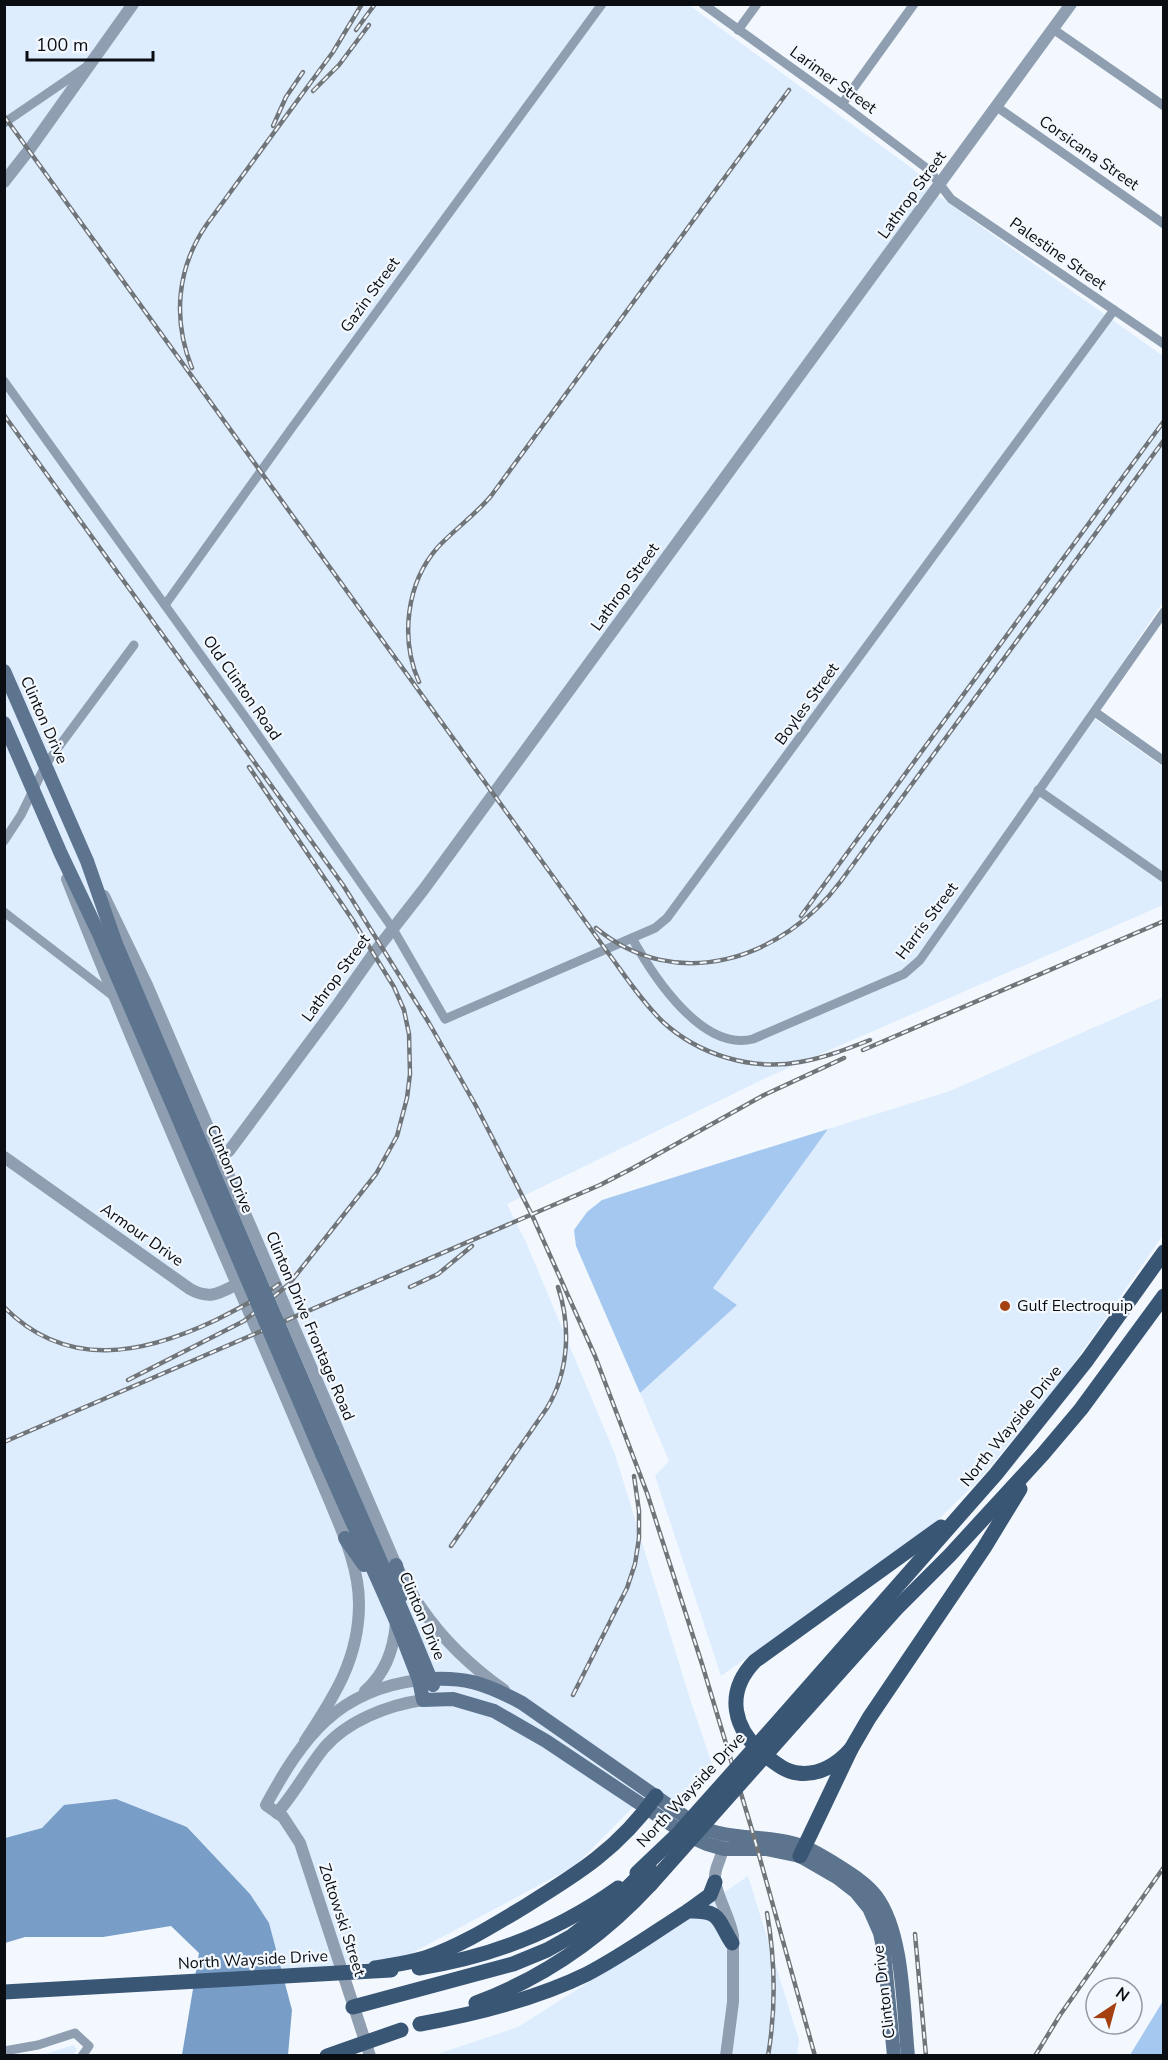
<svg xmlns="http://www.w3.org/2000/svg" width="1168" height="2060" font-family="'Nunito Sans',sans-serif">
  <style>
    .built { fill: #deedfe }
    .green { fill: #a5c8f1 }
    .water { fill: #789dc6 }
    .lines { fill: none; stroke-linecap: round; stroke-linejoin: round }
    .minor { stroke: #8f9fb1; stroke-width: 9 }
    .tertiary { stroke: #8f9fb1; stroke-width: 12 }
    .secondary { stroke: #5d748f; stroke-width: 14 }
    .primary { stroke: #3a5675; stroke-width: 15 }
    .rail-casing { stroke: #70757a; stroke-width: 4.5 }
    .rail { stroke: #f2f8fe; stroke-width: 2; stroke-dasharray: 7; stroke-linecap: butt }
    .secondary-bridge { stroke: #5d748f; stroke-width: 14 }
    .primary-bridge { stroke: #3a5675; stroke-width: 15 }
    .poi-dot { fill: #a54110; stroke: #f2f8fe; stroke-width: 2 }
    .labels { text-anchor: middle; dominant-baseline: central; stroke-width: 4.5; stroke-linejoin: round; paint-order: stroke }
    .street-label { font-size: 16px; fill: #0a0e13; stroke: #f2f8fe }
    .poi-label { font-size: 16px; fill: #0a0e13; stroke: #f2f8fe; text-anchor: start }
  </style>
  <rect width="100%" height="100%" fill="#f2f8fe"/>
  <g class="built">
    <polygon points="5,5 689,5 917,172 930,190 1163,356 1163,602 1088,714 1163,767 1163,905 770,1076 507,1204 526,1242 615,1454 690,1699 715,1773 683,1808 653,1787 575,1866 397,1961 281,1969 250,1894 187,1826 64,1805 42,1828 5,1838"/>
    <polygon points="1163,997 1163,1235 1062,1381 976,1483 922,1535 721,1676 655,1476 669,1461 640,1393 737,1305 713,1288 828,1129 950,1091"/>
    <polygon points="748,1876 799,2040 797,2056 431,2056 518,2027 652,1942"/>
    <polygon points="73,2045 77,2049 73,2055 43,2055"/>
  </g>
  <g class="green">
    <polygon points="828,1129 713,1288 737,1305 640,1393 576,1246 574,1230 587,1212 602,1200"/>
    <polygon points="1163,2001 1163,2055 1130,2055"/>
  </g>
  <polygon class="water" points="116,1799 187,1827 250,1894 269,1923 292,2010 288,2055 182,2055 199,1953 171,1926 103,1937 25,1937 5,1943 5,1838 42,1828 64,1805"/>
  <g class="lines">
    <g class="minor">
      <polyline points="703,4 842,104 929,170 951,199 1164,344"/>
      <polyline points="1053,29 1164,106"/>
      <polyline points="738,30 757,4"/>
      <polyline points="842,104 914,4"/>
      <polyline points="997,107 1164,224"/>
      <polyline points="4,123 86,67"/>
      <polyline points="4,381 246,718 393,929 445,1019 655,928 667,918 1114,310"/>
      <polyline points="165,605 291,429 602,4"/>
      <polyline points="1095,712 1164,761"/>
      <polyline points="1038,790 1164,878"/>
      <polyline points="4,841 21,815 46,764 134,645"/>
      <polyline points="4,912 113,996"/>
      <path d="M632,938C653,976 702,1052 753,1039L904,974L920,960L1164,612"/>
      <polyline points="4,2051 38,2045 75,2033 89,2046 82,2056"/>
    </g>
    <g class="tertiary">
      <polyline points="4,182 29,150 133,4"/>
      <path d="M67,879C134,1049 208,1216 280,1384C296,1422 312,1459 328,1497C342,1531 359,1566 359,1604C359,1659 334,1697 305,1741"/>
      <path d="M104,896L147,985L396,1565C404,1580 412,1595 422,1609C444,1641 473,1668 504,1690"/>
      <path d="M4,1157L190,1289C213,1302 223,1290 244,1281"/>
      <polyline points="188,1169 229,1151 338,1004 374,953 424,889 1071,4"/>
      <path d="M365,1691C386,1673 394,1649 396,1622"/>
      <path d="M277,1813C295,1793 307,1769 324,1748C347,1721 388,1705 423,1700"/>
      <path d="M721,1840C726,1857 713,1865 715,1881C718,1900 730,1917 733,1936V2002L726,2056"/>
      <path d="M370,2056L300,1843L283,1817L266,1805C303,1737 337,1690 419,1680"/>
    </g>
    <g class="secondary">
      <polyline points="4,671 87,861 116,944 193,1125"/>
      <polyline points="4,723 61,854 99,934 183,1129"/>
      <polyline points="332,1449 410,1629 433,1685"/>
      <polyline points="322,1454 396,1621 419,1680 423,1700 453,1699 494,1711 546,1741 687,1835 707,1844 724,1849 766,1849 800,1856 838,1878 856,1892 869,1908 880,1933 884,1952 894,2056"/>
      <polyline points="345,1538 364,1565"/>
      <polyline points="396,1565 402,1595"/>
      <path d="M419,1680C462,1675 485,1683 522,1703L698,1826C728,1840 760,1835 792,1843C808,1847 822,1856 837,1865C851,1874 866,1883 876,1896C904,1933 903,2009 908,2056"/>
    </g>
    <g class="primary">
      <polyline points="784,1715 996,1474 1087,1360 1164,1252"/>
      <polyline points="793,1724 896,1609 950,1555 1043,1454 1081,1409 1164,1296"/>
      <path d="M851,1749C838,1764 819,1776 798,1773C786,1772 775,1763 766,1756C733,1730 724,1693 755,1661L941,1527"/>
      <polyline points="800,1856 851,1749 869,1718 984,1548 1020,1489"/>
      <polyline points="688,1911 710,1895 715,1882"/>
      <path d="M375,1968C392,1965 409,1963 425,1958C458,1947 489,1928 519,1910C574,1876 617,1851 656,1796"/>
      <path d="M419,1968C491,1957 559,1930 618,1888"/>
      <path d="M476,2003C543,1978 602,1937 650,1885"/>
      <polyline points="353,2007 513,1964 547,1950 572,1936 603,1912 649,1866"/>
      <path d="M420,2024C475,2014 536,1999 587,1974C622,1956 655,1932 688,1911C722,1910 717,1920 732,1943"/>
    </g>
    <defs>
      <g id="rail">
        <polyline points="356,30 375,4"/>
        <polyline points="313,91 339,65 369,25"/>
        <path d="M4,116L606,950C624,974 641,1001 663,1022C699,1055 752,1071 800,1062C824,1058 847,1049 870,1040"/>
        <polyline points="273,126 286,97 303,72"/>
        <path d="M192,368C172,319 177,267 207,224L333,52L362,4"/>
        <polyline points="4,415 343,885 429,1023 476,1106 532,1215 595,1356 647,1493 702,1664 752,1830 815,2056"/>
        <path d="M419,682C400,639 406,583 438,547C455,529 475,515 491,496L789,90"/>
        <polyline points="801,916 1164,421"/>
        <path d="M596,928C677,995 783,959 841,881L1164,440"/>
        <polyline points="863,1050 1164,921"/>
        <polyline points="410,1287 438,1274 472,1246"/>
        <path d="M4,1307C67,1371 144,1354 216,1320C238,1309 260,1298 279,1284"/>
        <polyline points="128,1380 244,1321 289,1284 376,1174 397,1136 407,1098 410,1074 409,1034 404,1010 394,987 352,919 249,767"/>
        <polyline points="4,1442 600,1185 633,1168 764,1095 844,1058"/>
        <path d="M451,1546L547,1408C569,1372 571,1326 558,1287"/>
        <polyline points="573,1695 627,1588 635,1564 639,1538 639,1511 634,1476"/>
        <path d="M767,1913C775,1959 776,2009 768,2056"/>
        <polyline points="915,1934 926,2056"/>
        <polyline points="1035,2056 1060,2015 1164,1867"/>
      </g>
    </defs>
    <use href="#rail" class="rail-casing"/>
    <use href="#rail" class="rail"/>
    <g class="secondary-bridge">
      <polyline points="193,1125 332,1449"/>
      <polyline points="183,1129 322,1454"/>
    </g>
    <g class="primary-bridge">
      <polyline points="637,1873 677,1835 784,1715"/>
      <polyline points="650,1885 793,1724"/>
      <polyline points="4,1992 391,1970"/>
      <polyline points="327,2056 401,2030"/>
    </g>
  </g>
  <circle class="poi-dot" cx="1005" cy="1306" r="6"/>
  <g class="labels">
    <g class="street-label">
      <text transform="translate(833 80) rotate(36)">Larimer Street</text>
      <text transform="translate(1089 153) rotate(35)">Corsicana Street</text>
      <text transform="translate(912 195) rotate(-54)">Lathrop Street</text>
      <text transform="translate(1058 254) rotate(35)">Palestine Street</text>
      <text transform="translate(370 295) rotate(-54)">Gazin Street</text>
      <text transform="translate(625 587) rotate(-54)">Lathrop Street</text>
      <text transform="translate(242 688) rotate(55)">Old Clinton Road</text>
      <text transform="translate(807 704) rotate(-54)">Boyles Street</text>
      <text transform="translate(44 720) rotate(66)">Clinton Drive</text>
      <text transform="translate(927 921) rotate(-53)">Harris Street</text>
      <text transform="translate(336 978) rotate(-54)">Lathrop Street</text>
      <text transform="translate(230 1169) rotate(67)">Clinton Drive</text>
      <text transform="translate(142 1235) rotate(35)">Armour Drive</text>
      <text transform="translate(310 1326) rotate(67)">Clinton Drive Frontage Road</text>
      <text transform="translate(1011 1426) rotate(-51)">North Wayside Drive</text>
      <text transform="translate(422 1616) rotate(67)">Clinton Drive</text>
      <text transform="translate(691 1790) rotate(-47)">North Wayside Drive</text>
      <text transform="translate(342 1920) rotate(72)">Zoltowski Street</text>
      <text transform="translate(253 1960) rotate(-3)">North Wayside Drive</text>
      <text transform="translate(884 1992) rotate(-97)">Clinton Drive</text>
    </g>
    <g class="poi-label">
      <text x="1017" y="1306">Gulf Electroquip</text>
    </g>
  </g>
  <rect width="1168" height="2060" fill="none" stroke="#0a0e13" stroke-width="12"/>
  <g transform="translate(1114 2006) rotate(36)"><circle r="28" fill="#f2f8fe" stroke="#959aa0" stroke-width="1.5"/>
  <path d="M0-4.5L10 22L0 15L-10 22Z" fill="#a54110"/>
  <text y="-9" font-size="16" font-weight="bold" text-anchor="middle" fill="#0a0e13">N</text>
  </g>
  <path d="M27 51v9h126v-9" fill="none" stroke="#0a0e13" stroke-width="3"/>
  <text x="36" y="51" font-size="18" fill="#0a0e13" stroke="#f2f8fe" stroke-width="4.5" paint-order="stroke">100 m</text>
</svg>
